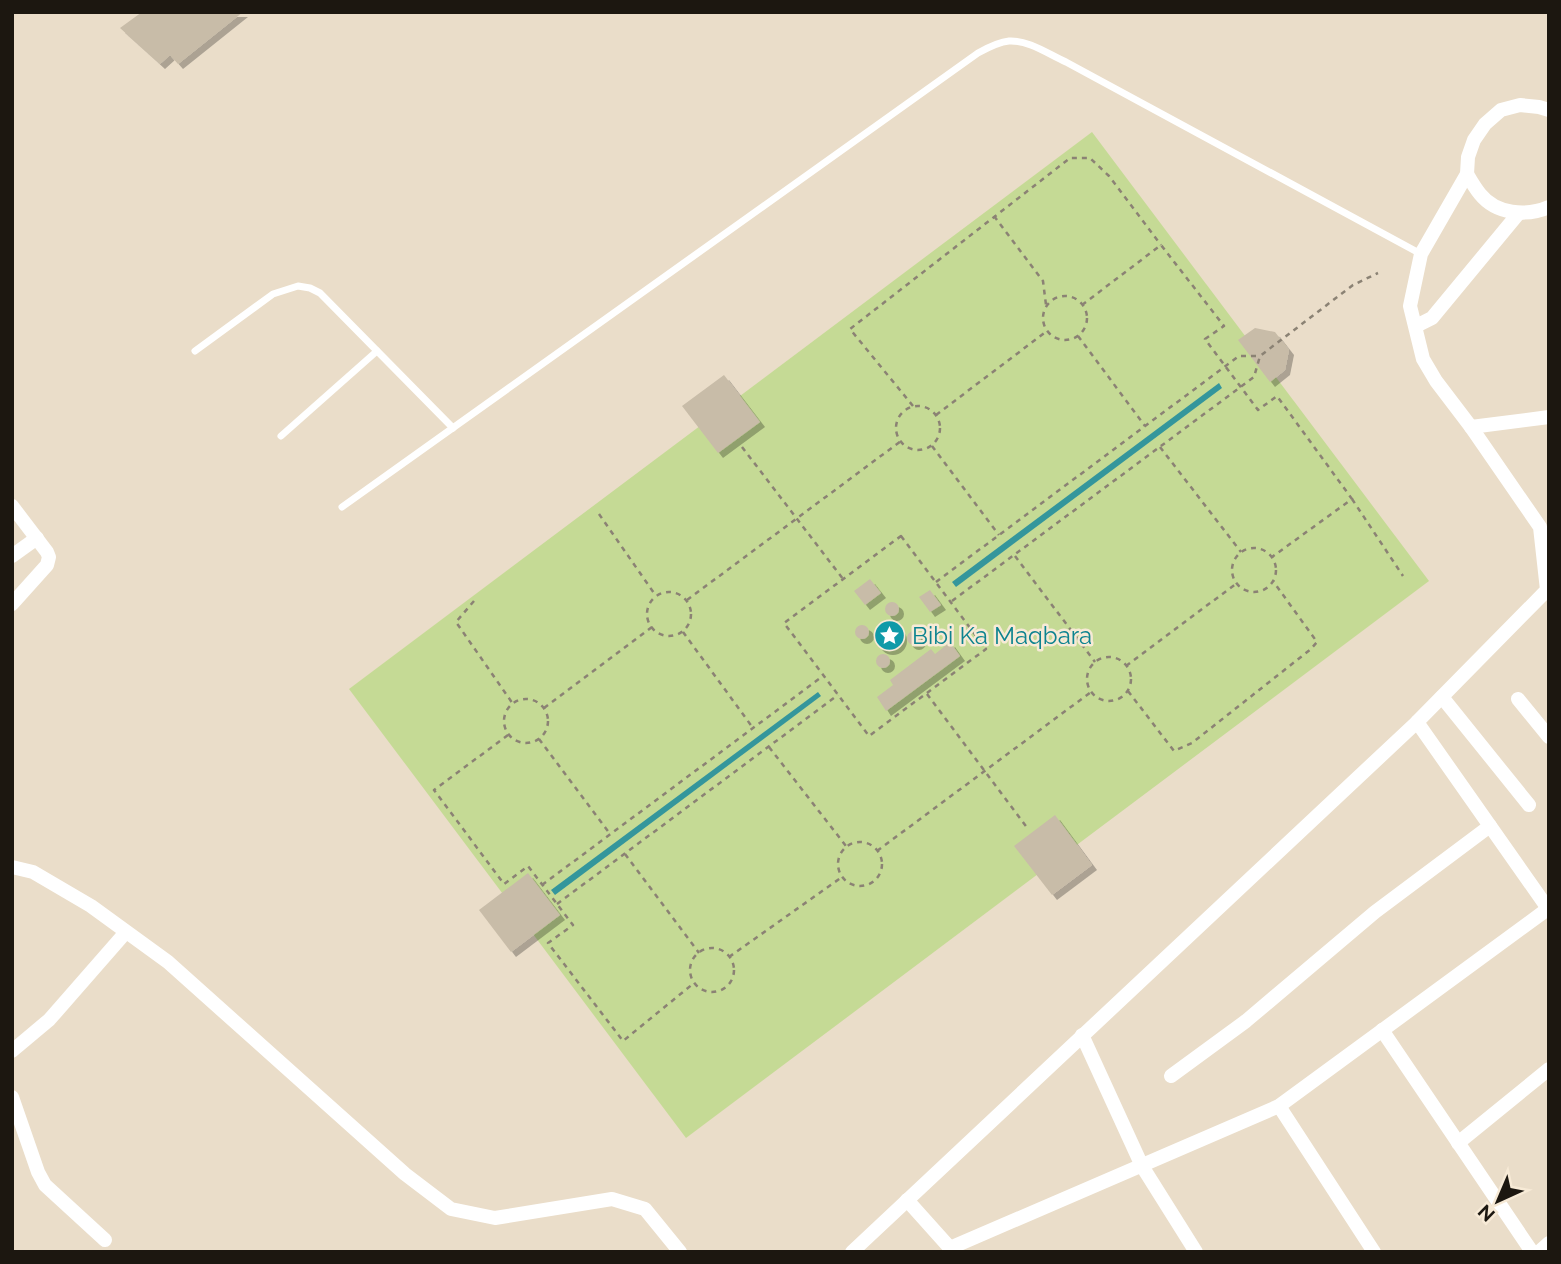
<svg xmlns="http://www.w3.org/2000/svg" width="1561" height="1264" font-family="Raleway,sans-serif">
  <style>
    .green { fill: #c5da95 }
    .water { fill: #34969c }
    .building { fill: #c8bca8; filter: url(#shadow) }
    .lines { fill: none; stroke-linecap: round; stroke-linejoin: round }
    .path { stroke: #8b8274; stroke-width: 2.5; stroke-dasharray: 5 5; stroke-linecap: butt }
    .service { stroke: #fff; stroke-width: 7 }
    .minor { stroke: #fff; stroke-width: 14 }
    .labels { text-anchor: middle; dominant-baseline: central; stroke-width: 5; stroke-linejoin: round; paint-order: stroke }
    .culture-label { font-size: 24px; fill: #0d838f; stroke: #f7ead6; text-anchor: start }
  </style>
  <defs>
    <filter id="shadow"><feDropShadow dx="5" dy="5" stdDeviation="0" flood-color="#0004"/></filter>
  </defs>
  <rect width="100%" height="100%" fill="#eaddc9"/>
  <polygon class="green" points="1092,132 1429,581 686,1138 349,689"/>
  <g class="water">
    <polygon points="1219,383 1222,388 956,587 952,582"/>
    <polygon points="818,692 821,696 555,895 551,890"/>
  </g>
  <g class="building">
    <polygon points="142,12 243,12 178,64 170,55 160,64 120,28"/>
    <polygon points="1255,328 1275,332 1289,350 1285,370 1270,382 1238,340"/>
    <polygon points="724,375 760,422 718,453 682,406"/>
    <polygon points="870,579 881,593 865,605 854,591"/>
    <polygon points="930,590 941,605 930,612 919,597"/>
    <circle cx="892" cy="609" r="7"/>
    <circle cx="888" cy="636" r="14"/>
    <circle cx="862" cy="632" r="7"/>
    <circle cx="914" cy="638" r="7"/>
    <polygon points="950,642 960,656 886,711 877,697 893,685 890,680 931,649 935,654"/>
    <circle cx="883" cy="661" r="7"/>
    <polygon points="1055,815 1092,865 1052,895 1014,846"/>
    <polygon points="528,873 560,915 511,952 479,910"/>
  </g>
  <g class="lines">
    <g class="path">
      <polyline points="994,216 1043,281 1046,305"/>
      <circle cx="1065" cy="318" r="22"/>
      <polyline points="1082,305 1161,245 1224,326 1205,339 1258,410 1277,396 1352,499 1272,557"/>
      <polyline points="1078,336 1145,426"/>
      <polyline points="913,406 850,329 1070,158 1090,158 1109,176 1161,245"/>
      <circle cx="918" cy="428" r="22"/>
      <polyline points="936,415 1047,331"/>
      <polyline points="932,446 999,535"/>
      <polyline points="742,447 843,579"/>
      <polyline points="1160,447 1241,552"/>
      <polyline points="1352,499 1403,576"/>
      <polyline points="599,514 656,596"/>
      <polygon points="901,536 986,649 869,736 784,623"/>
      <circle cx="1254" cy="570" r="22"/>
      <polyline points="1015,556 1095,662"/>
      <polyline points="936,582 1239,356 1260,356"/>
      <circle cx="669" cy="614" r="22"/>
      <polyline points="687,600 901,441"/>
      <polyline points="474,601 456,622 513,704"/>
      <polyline points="952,601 1254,377 1260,356 1353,285 1378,273"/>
      <polyline points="683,632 753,728"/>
      <circle cx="1109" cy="679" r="22"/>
      <polyline points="1126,666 1237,583"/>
      <polyline points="1128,691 1174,751 1192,743 1311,649 1317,642 1273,581"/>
      <polyline points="927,694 1028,829"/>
      <circle cx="526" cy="721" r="22"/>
      <polyline points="544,708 652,627"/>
      <polyline points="508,735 434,790 504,884 528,866 573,925 548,943 623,1041 694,983"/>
      <polyline points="539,739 610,834"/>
      <polyline points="769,747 846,846"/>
      <circle cx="860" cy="864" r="22"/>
      <polyline points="877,851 1091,692"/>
      <polyline points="625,854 699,953"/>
      <polyline points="542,885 823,676"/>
      <polyline points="557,904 838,695"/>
      <circle cx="712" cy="970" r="22"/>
      <polyline points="729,957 842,877"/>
    </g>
    <g class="service">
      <polyline points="195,351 273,294 298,286 310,288 320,293 453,428"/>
      <polyline points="281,436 377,351"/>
      <path d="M342,507L978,53C987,48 998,42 1009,41C1029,40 1048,54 1066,62L1421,254"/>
    </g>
    <g class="minor">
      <path d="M1467,174C1471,181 1475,188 1480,194C1496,214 1526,217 1549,207"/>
      <polyline points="1416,326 1432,318 1518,214"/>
      <polyline points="1471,427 1549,417"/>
      <polyline points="12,506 47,552 49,557 47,565 12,604"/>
      <polyline points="12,556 37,538"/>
      <polyline points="1442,697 1529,805"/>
      <polyline points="1518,699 1549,737"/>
      <polyline points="1417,722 1549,910"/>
      <polyline points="12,867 33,872 91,906 168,962 405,1174 451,1209 495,1218 612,1199 645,1209 680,1252"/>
      <polyline points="1382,1030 1532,1252"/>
      <polyline points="1082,1035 1142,1166 1196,1252"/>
      <polyline points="12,1051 49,1020 126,932"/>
      <polyline points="1171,1076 1246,1021 1375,912 1490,826"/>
      <polyline points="12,1097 38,1172 45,1185 105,1240"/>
      <polyline points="1279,1106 1374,1252"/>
      <polyline points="1458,1143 1549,1069"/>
      <polyline points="907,1200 950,1248 1279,1106 1549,908"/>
      <polyline points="852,1252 1417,722 1547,590 1540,527 1471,427 1436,381 1423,359 1410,306 1421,254 1467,174 1468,157 1474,140 1485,124 1501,110 1520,105 1539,107 1549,110"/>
      <polyline points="1539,1252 1549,1243"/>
    </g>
  </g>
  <defs>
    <symbol id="sight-disc" viewBox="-11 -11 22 22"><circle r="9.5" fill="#0f9aa8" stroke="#f7ead6"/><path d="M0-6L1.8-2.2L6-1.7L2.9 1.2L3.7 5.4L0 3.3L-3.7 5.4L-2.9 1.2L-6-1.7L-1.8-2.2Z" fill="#fff"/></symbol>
  </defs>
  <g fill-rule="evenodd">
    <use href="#sight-disc" x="872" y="618" width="35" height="35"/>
  </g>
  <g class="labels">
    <g class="culture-label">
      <text x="912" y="635">Bibi Ka Maqbara</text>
    </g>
  </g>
  <rect width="1561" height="1264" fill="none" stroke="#1c1710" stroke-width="28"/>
  <g transform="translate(1498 1201) rotate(224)" stroke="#f7ead6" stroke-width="5" paint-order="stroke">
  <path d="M0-5L12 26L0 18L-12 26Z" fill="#1c1710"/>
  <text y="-10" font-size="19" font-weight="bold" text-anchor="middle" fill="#1c1710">N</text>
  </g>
</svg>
